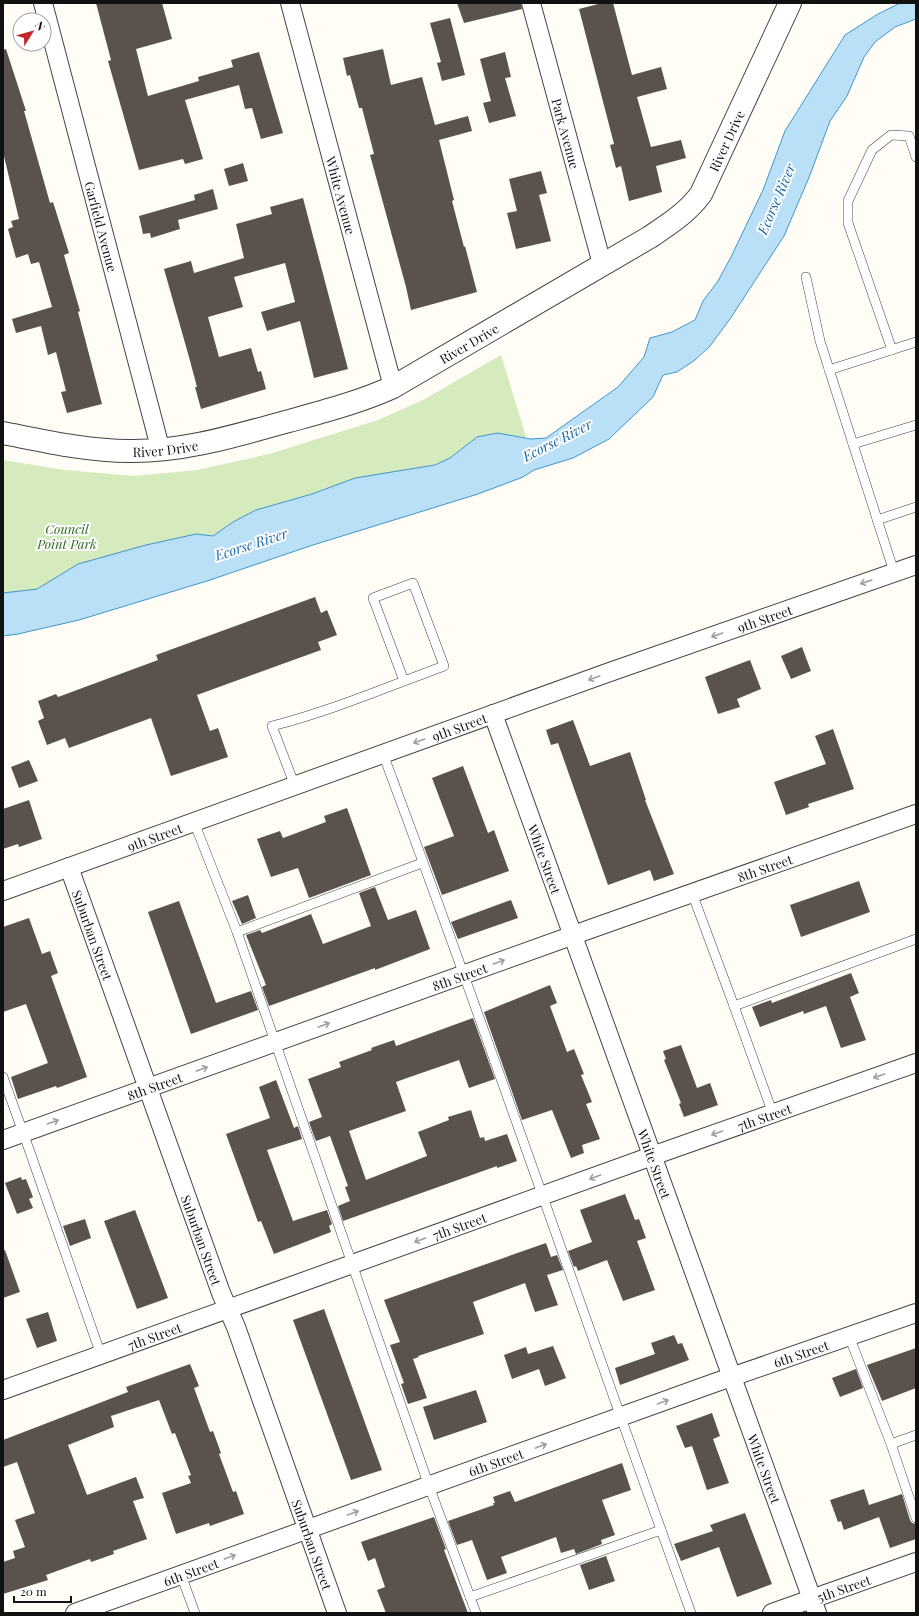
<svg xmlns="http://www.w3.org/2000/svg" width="919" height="1616" font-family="'Playfair Display',serif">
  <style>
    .green { fill: #d5ebbd }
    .water { fill: #b9e0f7; stroke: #3f96cf }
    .building { fill: #5a524d }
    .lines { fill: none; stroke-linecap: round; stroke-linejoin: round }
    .service-casing { stroke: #444; stroke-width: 10 }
    .minor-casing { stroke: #444; stroke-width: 20 }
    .tertiary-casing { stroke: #444; stroke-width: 24 }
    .service { stroke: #fff; stroke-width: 9 }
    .minor { stroke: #fff; stroke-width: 18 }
    .tertiary { stroke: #fff; stroke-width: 22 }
    .oneway { stroke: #a0a0a0 }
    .labels { text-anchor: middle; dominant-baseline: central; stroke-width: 4; stroke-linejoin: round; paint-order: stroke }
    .street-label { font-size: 13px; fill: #111; stroke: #fff }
    .park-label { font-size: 13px; font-style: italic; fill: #2f6b1f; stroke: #fff }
    .water-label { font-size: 14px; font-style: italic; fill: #1768a6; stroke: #fff }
  </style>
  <rect width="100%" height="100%" fill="#fffdf5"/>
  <polygon class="green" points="501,355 532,456 3,620 3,460 65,470 134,476 197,470 269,454 378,420 423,400"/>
  <polygon class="water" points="900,3 916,3 916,19 895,27 875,42 864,57 847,96 830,121 810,175 784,236 730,319 710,346 695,360 677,372 663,375 653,397 609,439 573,458 534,470 523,477 478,494 313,545 207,581 79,620 18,634 3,636 3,593 37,589 78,564 146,545 196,534 213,536 233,522 256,510 312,494 355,478 435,465 450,458 477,437 497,433 531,439 546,438 618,387 644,357 650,338 672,332 695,320 703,301 718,281 731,257 763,190 785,131 845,35 878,14"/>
  <g class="building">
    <polygon points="96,3 162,3 172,39 136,49 148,96 199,81 198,77 233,67 231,60 259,52 283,133 261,139 252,108 245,109 239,85 185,100 203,159 185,164 183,159 139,170 108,61 111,60"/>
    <polygon points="457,3 521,3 522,9 464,23"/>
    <polygon points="602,3 613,3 632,75 661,67 667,89 637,97 651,147 681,140 686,158 656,166 662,192 629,201 621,166 616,168 610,145 614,144 579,9"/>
    <polygon points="450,18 465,75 442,81 437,63 441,62 430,23"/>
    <polygon points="6,49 26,111 24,111 50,203 53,202 69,253 64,255 80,311 78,312 102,404 67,413 61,392 66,391 56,352 48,355 41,326 16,333 12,319 52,307 39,262 31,264 28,254 16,258 8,229 13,227 11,221 19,219 3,152 3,50"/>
    <polygon points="383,49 391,85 422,77 435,125 468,116 472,131 439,140 454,200 452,201 464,247 465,246 477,292 411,310 406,287 370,155 374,154 362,108 359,108 350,75 347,76 343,58"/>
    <polygon points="505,52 511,77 505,78 516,116 489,123 483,103 491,101 480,59"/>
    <polygon points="243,163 248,181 229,186 224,169"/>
    <polygon points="541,171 547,193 539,195 551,241 516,249 507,213 517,211 509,179"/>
    <polygon points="213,189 218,209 178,220 180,229 151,238 150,233 143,234 139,216 195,200 194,195"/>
    <polygon points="303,198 348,369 314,378 300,321 267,331 261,312 295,302 285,263 234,277 243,307 208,317 219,357 251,348 258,372 261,371 266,389 201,409 195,387 197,387 189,357 164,269 191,261 194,273 244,258 236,224 272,214 270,207"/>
    <polygon points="315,597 321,613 327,610 337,635 318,642 321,650 197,695 210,731 218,728 228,757 171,776 151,718 69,748 65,738 47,745 38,721 44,718 38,701 56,694 58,697 158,660 156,655"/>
    <polygon points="802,647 811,671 791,679 781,656"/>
    <polygon points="750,660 761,689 737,699 740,707 718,714 705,677"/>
    <polygon points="573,720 590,766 630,752 646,800 645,800 674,874 654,881 650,870 608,885 558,743 551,745 546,730"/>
    <polygon points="833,729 854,789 808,804 809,807 786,815 774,782 826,764 815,736"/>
    <polygon points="29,760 38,781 19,788 11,767"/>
    <polygon points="463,766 488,833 494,830 509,871 442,895 424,847 454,836 432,778"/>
    <polygon points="29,800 42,839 19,847 18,844 3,849 3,809"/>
    <polygon points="347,808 371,875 309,898 298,868 271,877 257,839 280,831 283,838 326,822 324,816"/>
    <polygon points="859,881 870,912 801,937 790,905"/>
    <polygon points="375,887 388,920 416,910 430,949 375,970 375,968 269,1006 262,987 266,985 246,935 260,930 262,933 311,914 323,944 371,926 359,893"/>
    <polygon points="248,895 256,918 242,924 232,901"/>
    <polygon points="511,900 518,918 458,939 451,922"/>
    <polygon points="179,901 216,1003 251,991 258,1010 191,1034 148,912"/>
    <polygon points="29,918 42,954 50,951 58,973 51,976 87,1077 57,1088 56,1086 18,1099 11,1077 48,1063 26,1004 3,1012 3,927"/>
    <polygon points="851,973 859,993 850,997 866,1040 841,1048 826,1006 804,1014 803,1011 760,1027 752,1007 771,1000 772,1003"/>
    <polygon points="550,985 557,1003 550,1006 567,1052 574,1049 584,1074 581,1075 592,1102 586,1104 600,1139 582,1145 584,1153 571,1158 552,1110 522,1120 484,1012"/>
    <polygon points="473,1018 495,1079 469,1088 459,1060 407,1078 396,1082 406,1111 349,1131 366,1180 427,1156 418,1132 449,1120 448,1117 471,1110 480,1138 484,1137 485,1141 507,1134 517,1161 497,1168 497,1166 343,1221 338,1206 350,1201 345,1187 348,1186 330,1136 316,1141 314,1136 309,1122 322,1117 308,1079 341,1067 339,1062 372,1050 371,1048 394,1040 396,1046"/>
    <polygon points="681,1045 697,1088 710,1083 718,1105 684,1117 679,1104 681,1103 664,1060 666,1059 663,1051"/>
    <polygon points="276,1080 294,1128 298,1126 302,1139 267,1150 293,1221 327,1210 332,1224 329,1226 331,1232 274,1254 261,1221 258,1222 226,1134 270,1118 259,1087"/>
    <polygon points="21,1177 22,1180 26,1179 33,1197 29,1199 33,1208 17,1214 5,1183"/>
    <polygon points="625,1194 635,1220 639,1219 646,1238 637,1241 655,1290 623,1301 607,1260 578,1271 576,1266 574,1267 568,1251 592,1242 580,1210"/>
    <polygon points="135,1210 168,1298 137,1309 104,1221"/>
    <polygon points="85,1219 91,1238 70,1246 63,1226"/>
    <polygon points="546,1243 551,1257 557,1255 563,1270 547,1275 558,1305 535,1312 525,1283 473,1302 484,1334 418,1356 419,1357 413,1359 427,1398 408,1404 401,1384 404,1383 390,1345 400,1342 384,1300"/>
    <polygon points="5,1250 20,1292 3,1298 3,1251"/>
    <polygon points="324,1309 382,1470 351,1480 293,1320"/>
    <polygon points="48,1312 57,1341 37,1348 26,1319"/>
    <polygon points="674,1335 678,1344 682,1343 689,1360 620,1385 615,1368 655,1354 651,1343"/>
    <polygon points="553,1346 566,1378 545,1386 539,1369 512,1379 504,1355 526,1347 528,1354"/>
    <polygon points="916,1348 916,1388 882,1401 867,1365"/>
    <polygon points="190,1364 199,1386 194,1388 210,1432 213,1431 221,1453 219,1454 233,1492 236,1491 244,1514 210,1526 209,1523 176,1534 162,1493 191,1483 188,1476 191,1475 175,1433 172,1434 159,1400 111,1416 114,1427 68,1445 87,1495 136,1477 144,1498 133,1501 147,1539 113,1551 114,1554 91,1562 90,1559 46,1575 48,1580 3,1594 3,1562 15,1558 13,1551 25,1547 15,1520 35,1513 17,1462 3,1467 3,1440 128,1392 126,1387"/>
    <polygon points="856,1369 863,1388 840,1397 832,1378"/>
    <polygon points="476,1390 487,1422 434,1440 423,1407"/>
    <polygon points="712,1413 720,1436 713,1439 729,1483 707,1490 692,1446 685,1448 676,1426"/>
    <polygon points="622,1463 631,1490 602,1500 615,1535 601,1540 602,1544 576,1554 574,1549 561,1553 556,1537 501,1557 507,1573 487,1580 472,1540 457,1545 448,1521 494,1505 493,1503 495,1503 493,1497 510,1491 515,1502"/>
    <polygon points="864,1489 869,1505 902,1494 910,1520 912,1523 916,1524 916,1539 890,1548 879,1517 844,1530 841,1521 838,1522 830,1500"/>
    <polygon points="745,1513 772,1584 737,1597 719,1547 681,1561 674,1544 713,1531 710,1525"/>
    <polygon points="434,1517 446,1549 444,1550 468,1613 386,1613 377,1590 385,1587 375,1558 368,1561 361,1542"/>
    <polygon points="606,1556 615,1581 589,1590 580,1565"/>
  </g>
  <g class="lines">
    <defs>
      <g id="service">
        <polyline points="806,277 820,341 894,572"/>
        <polyline points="892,350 848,223 848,201 872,150 891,135 909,136 916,157"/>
        <polyline points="829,370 916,342"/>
        <polyline points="853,444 916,425"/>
        <polyline points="877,520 916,507"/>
        <path d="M383,754C490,1039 587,1327 691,1613"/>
        <path d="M295,786L272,726C331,711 387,687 444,666L413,583L373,598L404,681"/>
        <polyline points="194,822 237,932 429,1486 476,1613"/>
        <polyline points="692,893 734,1006 916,939"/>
        <polyline points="237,932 422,863"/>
        <polyline points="734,1006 773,1114"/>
        <polyline points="3,1077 30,1152 101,1355"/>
        <polyline points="849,1336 891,1444"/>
        <polyline points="916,1435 891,1444 916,1518"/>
        <polyline points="181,1575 195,1613"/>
        <polyline points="470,1597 661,1530"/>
      </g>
      <g id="minor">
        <path id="s1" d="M43,3L161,451"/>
        <path id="s2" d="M290,3L393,387"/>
        <path id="s3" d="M531,3L602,264"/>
        <path id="s4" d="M493,714L817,1613"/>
        <path id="s5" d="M69,867L221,1293L236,1327L337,1613"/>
        <path id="s6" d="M3,891L607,673L916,565"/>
        <path id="s7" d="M3,1140L596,927L916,814"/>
        <path id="s8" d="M3,1390L652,1156L916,1063"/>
        <path id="s9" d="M75,1613L714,1383L916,1313"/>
        <path id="s10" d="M772,1613L916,1562"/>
      </g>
      <g id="tertiary">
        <path id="s11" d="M3,433C44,441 87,451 129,451C184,452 237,435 289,421C325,411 360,402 393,387L650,237C669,224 687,213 701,194L790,3"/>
      </g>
    </defs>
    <use href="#service" class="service-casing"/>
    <use href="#minor" class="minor-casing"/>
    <use href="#tertiary" class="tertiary-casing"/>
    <use href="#service" class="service"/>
    <use href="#minor" class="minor"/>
    <use href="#tertiary" class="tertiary"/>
  </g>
  <defs><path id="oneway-shaft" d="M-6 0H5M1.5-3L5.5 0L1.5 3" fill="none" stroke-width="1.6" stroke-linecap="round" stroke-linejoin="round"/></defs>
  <g class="oneway">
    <use href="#oneway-shaft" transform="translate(866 582) rotate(161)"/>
    <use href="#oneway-shaft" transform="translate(717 635) rotate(161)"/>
    <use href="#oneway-shaft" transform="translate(594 678) rotate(160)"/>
    <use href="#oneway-shaft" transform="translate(419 741) rotate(160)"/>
    <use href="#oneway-shaft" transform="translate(499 962) rotate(-20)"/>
    <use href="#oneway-shaft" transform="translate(324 1025) rotate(-20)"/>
    <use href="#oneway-shaft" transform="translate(202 1069) rotate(-20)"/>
    <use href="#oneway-shaft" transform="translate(879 1076) rotate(161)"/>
    <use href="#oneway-shaft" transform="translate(53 1122) rotate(-20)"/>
    <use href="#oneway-shaft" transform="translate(717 1133) rotate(161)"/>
    <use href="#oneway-shaft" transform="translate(595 1177) rotate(160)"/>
    <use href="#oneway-shaft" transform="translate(420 1240) rotate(160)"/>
    <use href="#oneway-shaft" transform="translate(663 1402) rotate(-20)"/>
    <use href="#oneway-shaft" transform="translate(541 1446) rotate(-20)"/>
    <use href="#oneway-shaft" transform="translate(353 1513) rotate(-20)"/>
    <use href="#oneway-shaft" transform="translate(230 1557) rotate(-20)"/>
  </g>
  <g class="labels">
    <g class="street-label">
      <text stroke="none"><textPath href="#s3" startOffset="135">Park Avenue</textPath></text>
      <text stroke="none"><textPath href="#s11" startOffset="824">River Drive</textPath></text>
      <text stroke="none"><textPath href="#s2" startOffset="199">White Avenue</textPath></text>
      <text stroke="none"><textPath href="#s1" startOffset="231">Garfield Avenue</textPath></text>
      <text stroke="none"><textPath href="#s11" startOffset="488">River Drive</textPath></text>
      <text stroke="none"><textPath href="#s11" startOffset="164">River Drive</textPath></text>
      <text stroke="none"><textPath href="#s6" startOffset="809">9th Street</textPath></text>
      <text stroke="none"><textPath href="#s6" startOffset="485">9th Street</textPath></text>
      <text stroke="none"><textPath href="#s6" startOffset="161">9th Street</textPath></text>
      <text stroke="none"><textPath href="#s4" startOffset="154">White Street</textPath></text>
      <text stroke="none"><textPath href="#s7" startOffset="809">8th Street</textPath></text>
      <text stroke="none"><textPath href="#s5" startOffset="72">Suburban Street</textPath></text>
      <text stroke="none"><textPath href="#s7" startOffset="485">8th Street</textPath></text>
      <text stroke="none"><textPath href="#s7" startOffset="161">8th Street</textPath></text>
      <text stroke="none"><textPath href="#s8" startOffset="809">7th Street</textPath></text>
      <text stroke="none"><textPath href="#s4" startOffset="478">White Street</textPath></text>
      <text stroke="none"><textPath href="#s8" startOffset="485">7th Street</textPath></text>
      <text stroke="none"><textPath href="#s5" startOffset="396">Suburban Street</textPath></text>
      <text stroke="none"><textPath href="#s8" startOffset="161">7th Street</textPath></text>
      <text stroke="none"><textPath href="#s9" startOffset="771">6th Street</textPath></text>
      <text stroke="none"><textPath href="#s9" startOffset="447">6th Street</textPath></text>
      <text stroke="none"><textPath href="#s4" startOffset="802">White Street</textPath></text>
      <text stroke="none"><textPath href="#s5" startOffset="720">Suburban Street</textPath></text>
      <text stroke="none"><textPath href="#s9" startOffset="123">6th Street</textPath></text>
      <text stroke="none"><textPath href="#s10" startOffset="76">5th Street</textPath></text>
    </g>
    <g class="park-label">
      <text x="67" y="528">Council<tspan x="67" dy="15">Point Park</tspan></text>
    </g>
    <g class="water-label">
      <text transform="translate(776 199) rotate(-67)">Ecorse River</text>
      <text transform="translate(557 440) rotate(-27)">Ecorse River</text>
      <text transform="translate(251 544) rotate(-18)">Ecorse River</text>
    </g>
  </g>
  <rect width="919" height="1616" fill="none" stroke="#111111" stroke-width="8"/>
  <g transform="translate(32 32) rotate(53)"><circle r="19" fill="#ffffff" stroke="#a0a0a0"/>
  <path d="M0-3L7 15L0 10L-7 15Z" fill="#c4262e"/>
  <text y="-6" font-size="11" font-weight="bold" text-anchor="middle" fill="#111111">N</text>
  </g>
  <path d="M14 1596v6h57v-6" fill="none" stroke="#111111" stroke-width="2"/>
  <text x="20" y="1596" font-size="12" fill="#111111" stroke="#ffffff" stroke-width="3" paint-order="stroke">20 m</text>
</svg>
